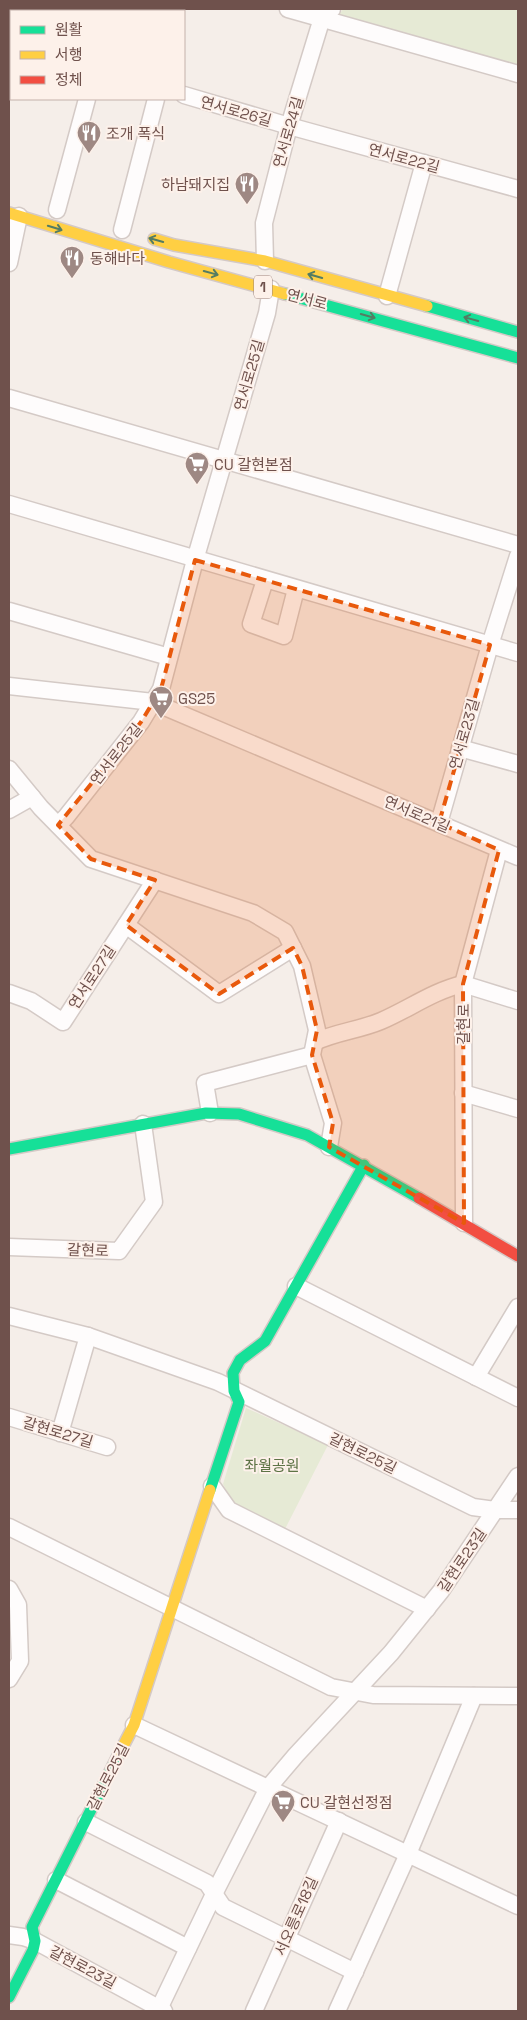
<svg xmlns="http://www.w3.org/2000/svg" width="527" height="2020" font-family="'Space Grotesk','Noto Sans KR',sans-serif">
  <style>
    .green { fill: #e6ead5 }
    .lines { fill: none; stroke-linecap: round; stroke-linejoin: round }
    .street-casing { stroke: #d4cac6; stroke-width: 19 }
    .fast-casing { stroke: #d4c9c6; stroke-width: 14 }
    .slow-casing { stroke: #d4c9c6; stroke-width: 14 }
    .jam-casing { stroke: #d4c9c6; stroke-width: 14 }
    .street { stroke: #fefcfc; stroke-width: 16 }
    .fast { stroke: #16e098; stroke-width: 11 }
    .slow { stroke: #ffcf43; stroke-width: 11 }
    .jam { stroke: #f24e42; stroke-width: 11 }
    .oneway { stroke: #547c63 }
    .marked { fill: #e8590c; fill-opacity: 0.2; stroke: #e8590c; stroke-width: 4; stroke-dasharray: 10 6; stroke-linejoin: round }
    .labels { text-anchor: middle; dominant-baseline: central; stroke-width: 4; stroke-linejoin: round; paint-order: stroke }
    .shield { fill: #fdf1ea; stroke: #9a817b; stroke-width: 1 }
    .shield-label { font-size: 14px; font-weight: bold; fill: #6f514c }
    .street-label { font-size: 15px; fill: #6f514c; stroke: #fdf1ea }
    .poi-label { font-size: 15px; fill: #6f514c; stroke: #fdf1ea; text-anchor: start }
    .park-label { font-size: 15px; fill: #5e7446; stroke: #fdf1ea }
  </style>
  <rect width="100%" height="100%" fill="#f5eee9"/>
  <g class="green">
    <polygon points="343,9 518,9 518,67 339,15"/>
    <polygon points="246,1408 328,1445 285,1529 233,1504 223,1484"/>
  </g>
  <g class="lines">
    <defs>
      <g id="street">
        <polyline points="288,9 518,74"/>
        <polyline points="26,11 27,9"/>
        <polyline points="9,46 11,47"/>
        <polyline points="9,69 11,61"/>
        <polyline points="184,95 289,126 518,189"/>
        <polyline points="57,210 87,99"/>
        <polyline points="122,230 156,99"/>
        <polyline points="265,261 264,223 289,126 322,18 332,9"/>
        <polyline points="9,263 19,216"/>
        <polyline points="387,296 424,163"/>
        <polyline points="9,398 518,545"/>
        <polyline points="9,504 518,653"/>
        <polyline points="265,580 251,624 284,636 296,589"/>
        <polyline points="9,611 169,657"/>
        <polyline points="9,686 153,702 518,857"/>
        <polyline points="460,748 518,764"/>
        <polyline points="9,769 41,808 91,859 253,913 285,932 302,966 317,1030 312,1055 333,1123 329,1147"/>
        <polyline points="9,810 32,797"/>
        <polyline points="439,823 490,645 518,556"/>
        <polyline points="58,825 66,817 141,722 161,689 195,560 267,313 271,289"/>
        <polyline points="126,925 219,994 293,948"/>
        <polyline points="463,984 518,1001"/>
        <polyline points="9,993 31,1001 63,1022 155,880"/>
        <path d="M315,1042C336,1032 360,1030 381,1021C409,1009 433,991 463,984"/>
        <polyline points="463,1093 518,1109"/>
        <polyline points="210,1113 205,1083 312,1055"/>
        <polyline points="464,1223 463,984 499,850"/>
        <polyline points="9,1247 119,1251 154,1202 143,1124"/>
        <polyline points="296,1286 518,1398"/>
        <polyline points="9,1316 88,1336 218,1382 473,1507 495,1510 518,1510"/>
        <polyline points="476,1377 518,1307"/>
        <polyline points="9,1417 107,1447"/>
        <polyline points="60,1433 88,1336"/>
        <polyline points="212,1486 229,1510 427,1609"/>
        <polyline points="9,1527 331,1687 373,1695 518,1696"/>
        <polyline points="9,1589 18,1605 20,1661 9,1679"/>
        <polyline points="134,1725 518,1906"/>
        <polyline points="86,1822 207,1883 223,1907 355,1972"/>
        <polyline points="56,1880 188,1948"/>
        <polyline points="9,1935 23,1937 35,1941 164,2011"/>
        <polyline points="158,2011 215,1892 268,1788 296,1755 391,1653 441,1591 518,1476"/>
        <polyline points="254,2011 339,1821"/>
        <polyline points="337,2011 408,1854 474,1696"/>
      </g>
      <g id="fast">
        <polyline points="285,294 518,358"/>
        <polyline points="427,306 518,332"/>
        <polyline points="9,1149 206,1113 239,1114 307,1135 419,1198"/>
        <polyline points="210,1490 239,1402 234,1391 233,1373 240,1360 265,1341 364,1165"/>
        <polyline points="9,1997 33,1950 35,1941 32,1927 120,1752"/>
      </g>
      <g id="slow">
        <polyline points="9,213 169,262 285,294"/>
        <polyline points="154,239 174,245 265,261 427,306"/>
        <polyline points="120,1752 134,1725 210,1490"/>
      </g>
      <polyline id="jam" points="419,1198 518,1256"/>
    </defs>
    <use href="#street" class="street-casing"/>
    <use href="#fast" class="fast-casing"/>
    <use href="#slow" class="slow-casing"/>
    <use href="#jam" class="jam-casing"/>
    <use href="#street" class="street"/>
    <use href="#fast" class="fast"/>
    <use href="#slow" class="slow"/>
    <use href="#jam" class="jam"/>
  </g>
  <defs><path id="oneway-shaft" d="M-6 0H5M1.5-3L5.5 0L1.5 3" fill="none" stroke-width="1.6" stroke-linecap="round" stroke-linejoin="round" transform="scale(1.25)"/></defs>
  <g class="oneway">
    <use href="#oneway-shaft" transform="translate(55 228) rotate(17)"/>
    <use href="#oneway-shaft" transform="translate(156 240) rotate(-164)"/>
    <use href="#oneway-shaft" transform="translate(211 273) rotate(15)"/>
    <use href="#oneway-shaft" transform="translate(315 276) rotate(-164)"/>
    <use href="#oneway-shaft" transform="translate(368 316) rotate(16)"/>
    <use href="#oneway-shaft" transform="translate(471 319) rotate(-165)"/>
  </g>
  <path class="marked" d="M195,560L490,645L439,823L499,850L463,984L464,1223L329,1147L333,1123L312,1055L317,1030L302,966L293,948L219,994L126,925L155,880L91,859L58,825L141,722L161,689Z"/>
  <defs>
    <symbol id="restaurant-pin" viewBox="-11 -11 22 30"><path d="M0 17L-7.5 6A9.5 9.5 0 1 1 7.5 6Z" fill="#9e8883" stroke="#fdf1ea"/><path d="M-5-6h1v4h1v-4h1v4h1v-4h1v5L-1.5 .5V6h-2V.5L-5-1ZM5-6V6H3V1.5H1.5Q1.5-4 5-6Z" fill="#fff"/></symbol>
    <symbol id="supermarket-pin" viewBox="-11 -11 22 30"><path d="M0 17L-7.5 6A9.5 9.5 0 1 1 7.5 6Z" fill="#9e8883" stroke="#fdf1ea"/><path d="M-6-5.5h2.5l.6 2H6L4.5 2H-2.5L-4.4-4H-6ZM-1.5 3.2a1.3 1.3 0 1 0 .1 0ZM3 3.2a1.3 1.3 0 1 0 .1 0Z" fill="#fff"/></symbol>
  </defs>
  <g fill-rule="evenodd">
    <use href="#restaurant-pin" x="75" y="119" width="28" height="38"/>
    <use href="#restaurant-pin" x="233" y="170" width="28" height="38"/>
    <use href="#restaurant-pin" x="58" y="244" width="28" height="38"/>
    <use href="#supermarket-pin" x="183" y="450" width="28" height="38"/>
    <use href="#supermarket-pin" x="147" y="684" width="28" height="38"/>
    <use href="#supermarket-pin" x="269" y="1788" width="28" height="38"/>
  </g>
  <g class="labels">
    <rect class="shield" x="254" y="275.5" width="18" height="23" rx="4"/>
    <g class="shield-label">
      <text x="263" y="287">1</text>
    </g>
    <g class="street-label">
      <text transform="translate(236 111) rotate(16)">연서로26길</text>
      <text transform="translate(288 132) rotate(-74)">연서로24길</text>
      <text transform="translate(404 158) rotate(15)">연서로22길</text>
      <text transform="translate(307 299) rotate(15)">연서로</text>
      <text transform="translate(249 375) rotate(-74)">연서로25길</text>
      <text transform="translate(464 734) rotate(-74)">연서로23길</text>
      <text transform="translate(116 754) rotate(-52)">연서로25길</text>
      <text transform="translate(417 814) rotate(23)">연서로21길</text>
      <text transform="translate(92 977) rotate(-57)">연서로27길</text>
      <text transform="translate(463 1024) rotate(-90)">갈현로</text>
      <text transform="translate(88 1250) rotate(2)">갈현로</text>
      <text transform="translate(58 1432) rotate(17)">갈현로27길</text>
      <text transform="translate(363 1453) rotate(26)">갈현로25길</text>
      <text transform="translate(462 1560) rotate(-56)">갈현로23길</text>
      <text transform="translate(108 1777) rotate(-63)">갈현로25길</text>
      <text transform="translate(296 1916) rotate(-66)">서오릉로18길</text>
      <text transform="translate(83 1967) rotate(28)">갈현로23길</text>
    </g>
    <g class="poi-label">
      <text x="106" y="133">조개 폭식</text>
      <text x="230" y="184" text-anchor="end">하남돼지집</text>
      <text x="90" y="258">동해바다</text>
      <text x="214" y="464">CU 갈현본점</text>
      <text x="178" y="698">GS25</text>
      <text x="300" y="1802">CU 갈현선정점</text>
    </g>
    <g class="park-label">
      <text x="272" y="1465">좌월공원</text>
    </g>
  </g>
  <rect width="527" height="2020" fill="none" stroke="#6f514c" stroke-width="20"/>
  <rect x="10" y="10" width="175" height="90" fill="#fdf1ea" stroke="#c4b1ab"/>
  <rect x="20" y="26" width="25" height="8" fill="#16e098" stroke="#c4b1ab"/>
  <text x="55" y="35" font-size="15" fill="#6f514c">원활</text>
  <rect x="20" y="51" width="25" height="8" fill="#ffcf43" stroke="#c4b1ab"/>
  <text x="55" y="60" font-size="15" fill="#6f514c">서행</text>
  <rect x="20" y="76" width="25" height="8" fill="#f24e42" stroke="#c4b1ab"/>
  <text x="55" y="85" font-size="15" fill="#6f514c">정체</text>
</svg>
